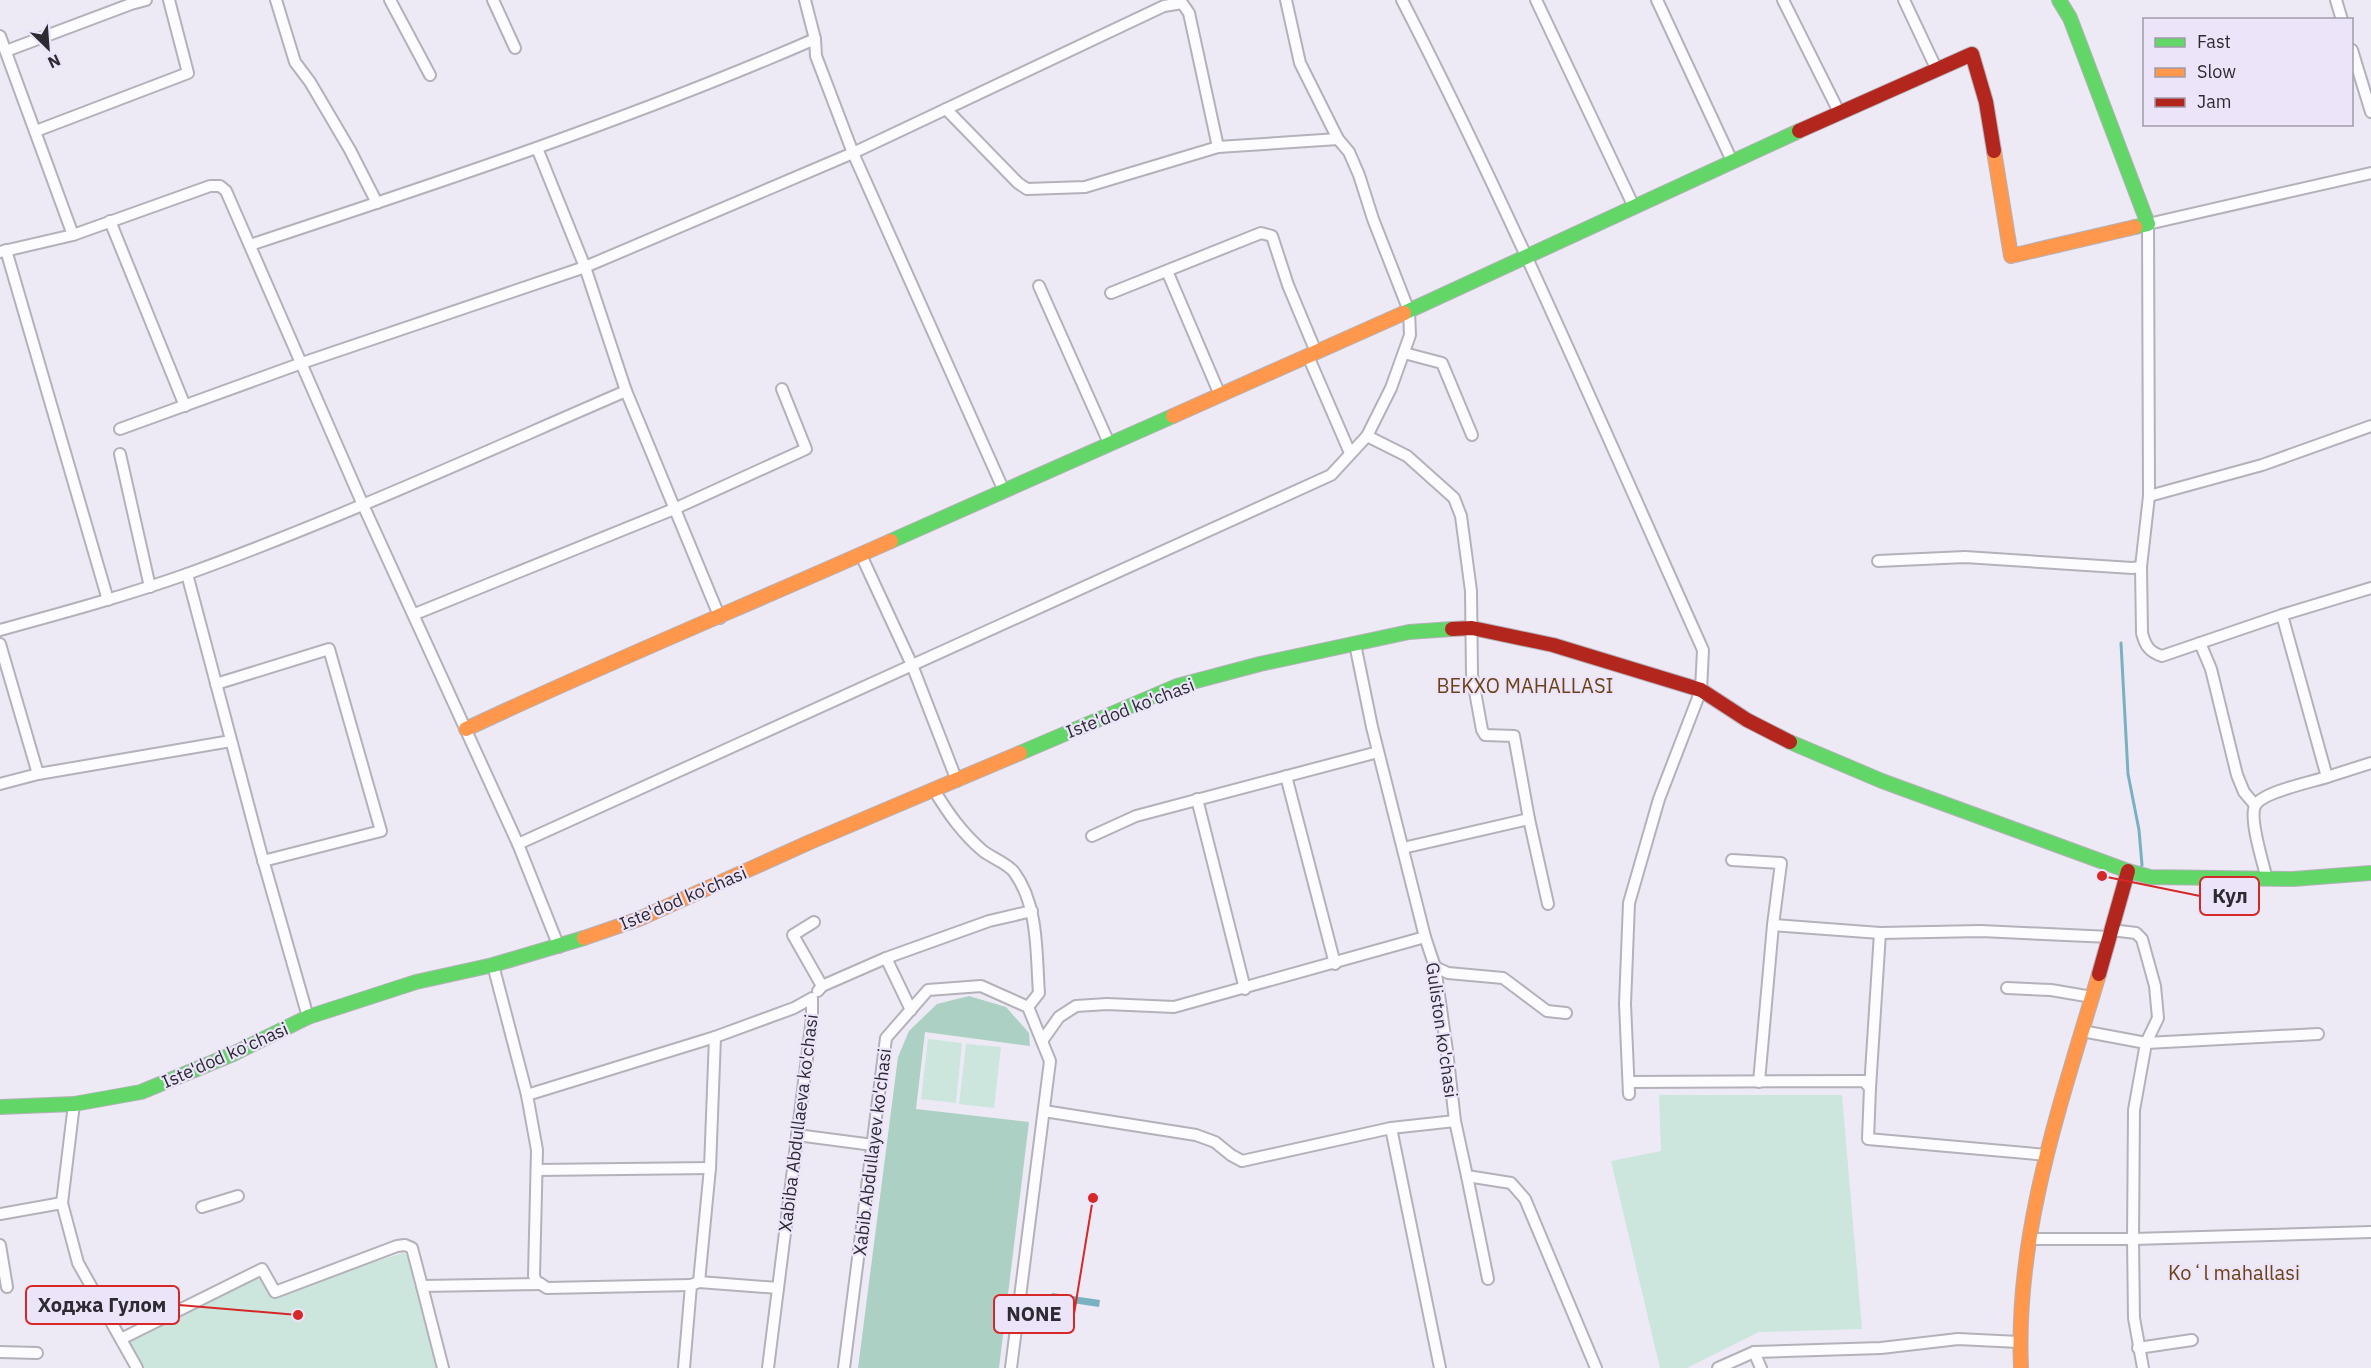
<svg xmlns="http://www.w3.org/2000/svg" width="2371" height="1368" font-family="'IBM Plex Sans',sans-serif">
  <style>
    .green { fill: #cce6dd }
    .forest { fill: #acd0c3 }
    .water { fill: #78b1c0 }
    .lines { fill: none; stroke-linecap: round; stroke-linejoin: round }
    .stream { stroke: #78b1c0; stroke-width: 3 }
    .street-casing { stroke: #b4b1ba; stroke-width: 14 }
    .fast-casing { stroke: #b4b1ba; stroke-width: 16 }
    .slow-casing { stroke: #b4b1ba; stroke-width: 16 }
    .jam-casing { stroke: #b4b1ba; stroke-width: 16 }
    .street { stroke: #fcfcfe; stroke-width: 10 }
    .fast { stroke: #63d668; stroke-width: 14 }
    .slow { stroke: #ff974d; stroke-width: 14 }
    .jam { stroke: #b3261e; stroke-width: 14 }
    .labels { text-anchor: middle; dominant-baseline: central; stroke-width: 4.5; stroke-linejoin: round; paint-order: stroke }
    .street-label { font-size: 18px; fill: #2d2a32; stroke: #ece5fa }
    .neighbourhood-label { font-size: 20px; fill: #6c4318; stroke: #ece5fa }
    .leader { fill: none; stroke: #d62828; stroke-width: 2 }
    .callout-dot { fill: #d62828; stroke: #ece5fa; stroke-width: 2 }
    .callout { fill: #ece5fa; stroke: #d62828; stroke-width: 2 }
    .callout-label { font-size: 20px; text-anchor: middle; font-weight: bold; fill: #2d2a32 }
  </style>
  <rect width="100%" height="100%" fill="#edeaf5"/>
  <g class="green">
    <polygon points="928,1039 962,1043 956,1103 921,1099"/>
    <polygon points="966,1044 1001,1047 994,1108 959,1104"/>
    <polygon points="1659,1095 1842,1095 1862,1329 1759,1332 1687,1368 1660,1368 1611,1161 1661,1151"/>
    <polygon points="403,1253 411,1256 440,1368 135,1368 121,1339 262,1269 275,1292"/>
  </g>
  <polygon class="forest" points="969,996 1006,1007 1029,1033 1030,1046 925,1032 916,1109 1029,1122 999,1368 858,1368 898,1057 909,1031 937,1004"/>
  <polygon class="water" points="1052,1293 1100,1300 1099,1307 1052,1300"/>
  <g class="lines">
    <polyline class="stream" points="2121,643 2128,774 2139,830 2142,865 2140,871"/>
    <defs>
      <g id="street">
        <polyline points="276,0 295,62 310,82 350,150 377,203"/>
        <polyline points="390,0 430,75"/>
        <polyline points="493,0 515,48"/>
        <polyline points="805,0 815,39 816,56 853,153 1004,491"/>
        <path d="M1402,0C1511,212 1605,432 1703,650L1701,690L1659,799L1629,903L1625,1004L1629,1094"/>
        <polyline points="1536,0 1634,207"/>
        <polyline points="1657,0 1732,161"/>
        <polyline points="1783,0 1839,112"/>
        <polyline points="1904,0 1936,68"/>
        <polyline points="2336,0 2342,20"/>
        <polyline points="0,36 73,235"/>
        <polyline points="2352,50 2371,112"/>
        <polyline points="6,51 131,4 146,0"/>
        <polyline points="946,109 1018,183 1027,189 1085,187 1218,147 1338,139"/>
        <polyline points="36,131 188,73 169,0"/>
        <polyline points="537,148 585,267 626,391 720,618"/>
        <polyline points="110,221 185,406"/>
        <path d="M250,245C441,182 631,119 815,39"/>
        <polyline points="6,250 108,600"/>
        <polyline points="0,252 73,235 210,186 220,186 226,191 363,505 518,844 559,947"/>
        <polyline points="1167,271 1220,395"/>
        <polyline points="1039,286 1109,443"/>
        <polyline points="1111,293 1261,233 1272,236 1288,285 1316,352"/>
        <polyline points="1404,353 1442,363 1472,435"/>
        <polyline points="1308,356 1350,453"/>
        <polyline points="120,429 302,363 585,267 853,153 1164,6 1182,3 1189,13 1218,147"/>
        <polyline points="1367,436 1407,456 1454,498 1461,516 1471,591 1472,675 1482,730 1485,735 1514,736 1529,819 1548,904"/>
        <polyline points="120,454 150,587"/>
        <polyline points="2149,496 2262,465 2371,426"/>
        <polyline points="861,555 912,665 957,781"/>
        <polyline points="1878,561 1965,557 2132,568 2141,567"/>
        <polyline points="187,574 260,849 308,1017"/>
        <polyline points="415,614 674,509 806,449 782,389"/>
        <path d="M2282,615L2162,656C2149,652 2145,645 2142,633L2141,567L2149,496L2148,224L2371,173"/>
        <path d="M0,630C62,613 125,596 187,574C336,520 480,454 626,391"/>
        <polyline points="2200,643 2211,669 2237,775 2244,792 2255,805"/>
        <polyline points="0,644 38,774 231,741"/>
        <polyline points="1355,644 1372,727 1425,937 1435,967 1447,1051 1455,1121 1467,1176 1511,1183 1525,1199 1596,1368"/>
        <polyline points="216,684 329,649 381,831 263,861"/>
        <polyline points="1286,776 1335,964"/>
        <polyline points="2327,777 2371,763"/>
        <polyline points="0,784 38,774"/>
        <path d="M934,790C948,813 962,833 983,851C992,858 1007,863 1014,872C1039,906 1036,954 1039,993L1028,1007"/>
        <polyline points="1197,799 1245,989"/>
        <polyline points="1092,836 1136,816 1378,752"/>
        <polyline points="518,844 1331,475 1367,436 1391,388 1410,335 1409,311 1373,219 1359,175 1349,152 1338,139 1300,63 1286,0"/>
        <polyline points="1403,848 1529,819"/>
        <polyline points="1732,860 1781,863 1773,925"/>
        <path d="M2267,879C2263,863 2249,819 2255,806C2261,792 2312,782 2327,777L2282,615L2371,588"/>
        <polyline points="814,922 793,935 822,986 818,991"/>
        <polyline points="2111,930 2136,933 2142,939 2155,986 2158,1018 2146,1043 2318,1034"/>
        <polyline points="886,958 989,921 1032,911"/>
        <polyline points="493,965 527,1095 537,1150 534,1276 536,1281 547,1288 691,1285"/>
        <polyline points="1435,967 1448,973 1503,978 1547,1011 1566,1013"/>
        <polyline points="822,986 886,958 911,1010"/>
        <polyline points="2007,988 2051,990 2092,997"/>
        <polyline points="2082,1031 2146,1043 2134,1110 2133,1239 2371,1232"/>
        <polyline points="1042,1041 1059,1017 1076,1006 1107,1004 1174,1007 1425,937"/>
        <polyline points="1629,1082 1864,1081 1870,1088 1868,1139 2047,1155"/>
        <polyline points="1759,1082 1773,925 1880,933 1981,931 2110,937"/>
        <polyline points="1870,1088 1880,933"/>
        <polyline points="527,1095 715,1037 794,1008 812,998 812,1018 768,1368"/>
        <polyline points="74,1104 62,1203 78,1263 137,1368"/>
        <polyline points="1044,1111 1196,1135 1215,1142 1231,1155 1242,1161 1391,1128 1455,1121"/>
        <polyline points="1391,1128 1440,1368"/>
        <polyline points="797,1135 873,1145"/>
        <polyline points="537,1170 710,1168"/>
        <polyline points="1467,1176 1488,1279"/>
        <polyline points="202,1207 238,1196"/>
        <polyline points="0,1214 62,1203"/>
        <polyline points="2029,1239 2133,1239 2134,1318 2143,1368"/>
        <polyline points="0,1245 7,1287"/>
        <polyline points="699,1282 778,1288"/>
        <polyline points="121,1339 262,1269 275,1292 397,1246 405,1245 412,1248 422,1286"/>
        <polyline points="2138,1348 2192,1340"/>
        <polyline points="0,1352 37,1353"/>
        <polyline points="1754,1352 1761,1368"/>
        <polyline points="443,1368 422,1286 541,1284"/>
        <polyline points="684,1368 691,1285 699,1282 710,1168 715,1037"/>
        <polyline points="844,1368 886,1038 928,990 981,986 1028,1007 1050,1061 1011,1368"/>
        <polyline points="1718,1368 1754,1352 1881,1348 1958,1339 2019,1342"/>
      </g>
      <g id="fast">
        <polyline points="2059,0 2070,18 2148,224 2135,227"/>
        <polyline points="1404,313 1799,131"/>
        <polyline points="891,541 1173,416"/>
        <polyline points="1790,742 1882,781 2128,871 2150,877 2293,879 2371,873"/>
        <polyline points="1020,753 1177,686 1260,664 1409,632 1452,629"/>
        <polyline points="0,1107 74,1104 141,1092 233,1054 308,1017 416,982 493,965 584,938"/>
      </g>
      <g id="slow">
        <polyline points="1994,151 2011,256 2135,227"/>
        <polyline points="1173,416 1404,313"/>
        <path d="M466,729C606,663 750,604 891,541"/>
        <polyline points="584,938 639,919 810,842 1020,753"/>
        <path d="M2021,1368C2015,1232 2061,1103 2099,974"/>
      </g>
      <g id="jam">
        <polyline points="1799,131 1972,54 1986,102 1994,151"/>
        <polyline points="1452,629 1472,628 1553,645 1701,690 1747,720 1790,742"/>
        <polyline points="2099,974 2128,871"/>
      </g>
    </defs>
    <use href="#street" class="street-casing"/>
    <use href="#fast" class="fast-casing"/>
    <use href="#slow" class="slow-casing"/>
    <use href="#jam" class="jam-casing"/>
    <use href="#street" class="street"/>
    <use href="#fast" class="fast"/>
    <use href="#slow" class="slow"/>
    <use href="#jam" class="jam"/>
  </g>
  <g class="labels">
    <g class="street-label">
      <text transform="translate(1130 708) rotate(-21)">Iste'dod ko'chasi</text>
      <text transform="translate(683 898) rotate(-23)">Iste'dod ko'chasi</text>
      <text transform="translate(1442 1030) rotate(82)">Guliston ko'chasi</text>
      <text transform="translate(225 1055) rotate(-24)">Iste'dod ko'chasi</text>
      <text transform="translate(798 1123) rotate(-83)">Xabiba Abdullaeva ko'chasi</text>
      <text transform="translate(872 1152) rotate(-83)">Xabib Abdullayev ko'chasi</text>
    </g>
    <g class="neighbourhood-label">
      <text x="1525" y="685">BEKXO MAHALLASI</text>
      <text x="2234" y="1272">Koʻl mahallasi</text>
    </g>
  </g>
  <path class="leader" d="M2102 876L2200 896M298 1315L179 1305M1093 1198L1074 1314"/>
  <g class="callout-dot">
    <circle cx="2102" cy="876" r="6"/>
    <circle cx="298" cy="1315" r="6"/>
    <circle cx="1093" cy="1198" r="6"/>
  </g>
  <g class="callout">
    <rect x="2200" y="877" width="59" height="38" rx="6"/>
    <rect x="26" y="1286" width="153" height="38" rx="6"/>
    <rect x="994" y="1295" width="80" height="38" rx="6"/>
  </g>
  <g class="callout-label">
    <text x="2230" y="903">Кул</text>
    <text x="102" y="1312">Ходжа Гулом</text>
    <text x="1034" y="1321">NONE</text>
  </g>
  <rect x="2143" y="18" width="210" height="108" fill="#ece5fa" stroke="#a09aaa" stroke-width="1.5"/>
  <rect x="2155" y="38" width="30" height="9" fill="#63d668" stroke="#a09aaa" stroke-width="1.5"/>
  <text x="2197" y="48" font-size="18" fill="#2d2a32">Fast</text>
  <rect x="2155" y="68" width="30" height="9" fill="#ff974d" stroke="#a09aaa" stroke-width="1.5"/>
  <text x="2197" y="78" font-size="18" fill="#2d2a32">Slow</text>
  <rect x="2155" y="98" width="30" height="9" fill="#b3261e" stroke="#a09aaa" stroke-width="1.5"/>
  <text x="2197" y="108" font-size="18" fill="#2d2a32">Jam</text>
  <g transform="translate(48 48) rotate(155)" stroke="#ece5fa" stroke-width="4.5" paint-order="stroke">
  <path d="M0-4.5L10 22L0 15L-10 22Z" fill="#2d2a32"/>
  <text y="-9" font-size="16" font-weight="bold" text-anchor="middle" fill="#2d2a32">N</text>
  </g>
</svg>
